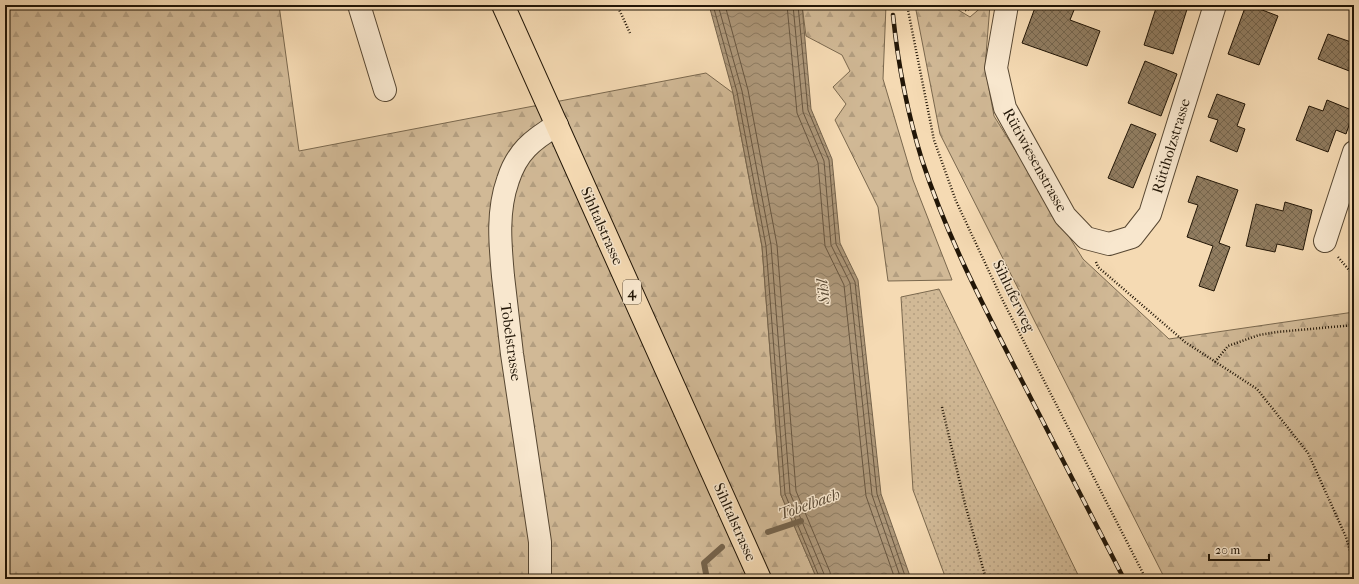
<svg xmlns="http://www.w3.org/2000/svg" width="1359" height="584" font-family="'IM FELL French Canon',serif">
  <style>
    .grass { fill: url(#grass-dots); stroke: #7a684e }
    .forest { fill: url(#forest-firs); stroke: #7a684e }
    .water { fill: url(#water-waves); stroke: #75634b }
    .lines { fill: none; stroke-linecap: round; stroke-linejoin: round }
    .shore { stroke: #685640; stroke-width: 1 }
    .stream { stroke: #75634b; stroke-width: 6 }
    .building { fill: url(#building-cross-hatch); stroke: #221607 }
    .minor-casing { stroke: #574732; stroke-width: 24 }
    .major-casing { stroke: #221607; stroke-width: 24 }
    .path { stroke: #221607; stroke-width: 2.5; stroke-dasharray: 1 2; stroke-linecap: butt }
    .minor { stroke: #f8e7ce; stroke-width: 22 }
    .major { stroke: #f5dab3; stroke-width: 22 }
    .rail-casing { stroke: #221607; stroke-width: 4.5 }
    .rail { stroke: #f8e7ce; stroke-width: 3; stroke-dasharray: 9; stroke-linecap: butt }
    .labels { text-anchor: middle; dominant-baseline: central; stroke-width: 3; stroke-linejoin: round; paint-order: stroke }
    .shield { fill: #f8e7ce; stroke: #625543; stroke-width: 1 }
    .shield-label { font-size: 14px; font-weight: bold; fill: #221607 }
    .street-label { font-size: 15px; fill: #221607; stroke: #f8e7ce }
    .water-label { font-size: 16px; font-style: italic; fill: #5a4a35; stroke: #f8e7ce }
  </style>
  <defs>
    <pattern id="grass-dots" width="8" height="8" patternUnits="userSpaceOnUse"><rect width="8" height="8" fill="#d1b996"/><path d="M2 2h.1M6 6h.1" fill="none" stroke="#b39e80" stroke-width="1.8" stroke-linecap="round"/></pattern>
    <pattern id="forest-firs" width="22" height="20" patternUnits="userSpaceOnUse"><rect width="22" height="20" fill="#d1b996"/><path d="M5 1l3.5 6h-7zM16 11l3.5 6h-7z" fill="#b39e80"/></pattern>
    <pattern id="water-waves" width="16" height="10" patternUnits="userSpaceOnUse"><rect width="16" height="10" fill="#ad9779"/><path d="M0 5q4-4 8 0t8 0" fill="none" stroke="#8c7a61"/></pattern>
    <pattern id="building-cross-hatch" width="8" height="8" patternUnits="userSpaceOnUse"><rect width="8" height="8" fill="#907c60"/><path d="M0 0l8 8M0 8l8-8" fill="none" stroke="#75654d"/></pattern>
  </defs>
  <rect width="100%" height="100%" fill="#f5dab3"/>
  <filter id="stains"><feTurbulence type="fractalNoise" baseFrequency=".005" numOctaves="4"/><feColorMatrix values="0 0 0 0 .2 0 0 0 0 .09 0 0 0 0 .02 0 0 0 .5 -.17"/></filter>
  <radialGradient id="worn" r=".72"><stop offset=".6" stop-color="#630" stop-opacity="0"/><stop offset="1" stop-color="#630" stop-opacity=".3"/></radialGradient>
  <polygon class="grass" points="939,289 1080,579 946,579 913,490 901,297"/>
  <g class="forest">
    <polygon points="5,5 279,5 299,151 706,73 733,93 762,247 781,495 817,579 5,579"/>
    <polygon points="802,5 886,5 883,79 913,180 952,280 888,281 878,207 835,120 846,104 833,87 850,71 842,55 806,36"/>
    <polygon points="915,5 950,5 970,17 984,5 990,5 985,67 994,116 1083,259 1169,339 1354,312 1354,579 1165,579 940,134"/>
  </g>
  <polygon class="water" points="709,5 802,5 811,109 832,159 840,243 858,280 881,494 911,579 817,579 781,495 762,246 733,93"/>
  <g class="lines">
    <g class="shore">
      <polyline points="713,5 737,92 766,246 785,494 820,579"/>
      <polyline points="718,5 742,91 771,245 790,493 824,574 825,579"/>
      <polyline points="725,5 748,90 777,245 796,491 830,572 831,579"/>
      <polyline points="787,5 797,113 818,163 825,246 844,285 866,496 895,579"/>
      <polyline points="793,5 803,112 824,161 831,245 850,283 872,495 901,579"/>
      <polyline points="798,5 808,110 829,160 836,244 855,282 877,494 906,579"/>
    </g>
    <g class="stream">
      <polyline points="768,532 801,521"/>
      <polyline points="707,579 704,563 722,547"/>
    </g>
  </g>
  <g class="building">
    <polygon points="1036,5 1076,5 1070,20 1100,31 1087,66 1022,43"/>
    <polygon points="1157,5 1188,6 1173,54 1144,45"/>
    <polygon points="1246,5 1249,5 1278,16 1259,65 1228,54"/>
    <polygon points="1343,5 1354,5 1354,9"/>
    <polygon points="1328,34 1354,43 1354,67 1352,72 1318,59"/>
    <polygon points="1145,61 1177,74 1161,116 1128,103"/>
    <polygon points="1217,94 1245,104 1237,126 1245,129 1237,152 1210,141 1218,120 1208,117"/>
    <polygon points="1327,100 1354,111 1346,134 1336,130 1328,152 1296,140 1309,106 1323,111"/>
    <polygon points="1131,124 1156,134 1133,188 1108,178"/>
    <polygon points="1197,176 1238,190 1219,243 1230,247 1214,291 1199,286 1213,246 1187,237 1198,205 1188,202"/>
    <polygon points="1285,202 1312,210 1303,250 1277,244 1275,252 1246,246 1256,204 1283,211"/>
  </g>
  <g class="lines">
    <defs>
      <g id="minor">
        <polyline points="359,5 385,90"/>
        <polyline points="1007,5 996,68 1005,108 1065,216 1086,238 1109,244 1132,237 1150,214 1215,5"/>
        <polyline points="1325,241 1354,152"/>
        <path d="M540,579V542C531,479 521,417 512,354C509,328 506,302 503,276C500,243 497,211 508,180C517,152 532,140 557,125"/>
      </g>
      <polyline id="major" points="503,5 760,579"/>
    </defs>
    <use href="#minor" class="minor-casing"/>
    <use href="#major" class="major-casing"/>
    <g class="path">
      <polyline points="617,5 630,33"/>
      <polyline points="907,5 934,140 956,201 1002,299 1146,579"/>
      <polyline points="958,5 967,11 971,5"/>
      <polyline points="1338,257 1354,276"/>
      <polyline points="1096,262 1098,267 1185,342 1257,389 1308,453 1346,537 1354,564"/>
      <polyline points="1215,362 1228,346 1259,335 1277,332 1354,325"/>
      <polyline points="942,407 965,504 986,579"/>
    </g>
    <use href="#minor" class="minor"/>
    <use href="#major" class="major"/>
    <defs>
      <path id="rail" d="M893,15C898,64 907,112 922,160C947,237 985,309 1022,381C1056,447 1090,513 1124,579"/>
    </defs>
    <use href="#rail" class="rail-casing"/>
    <use href="#rail" class="rail"/>
  </g>
  <g class="labels">
    <rect class="shield" x="623" y="280" width="18" height="24" rx="3"/>
    <g class="shield-label">
      <text x="632" y="292">4</text>
    </g>
    <g class="street-label">
      <text transform="translate(1171 146) rotate(-73)">Rütiholzstrasse</text>
      <text transform="translate(1035 160) rotate(61)">Rütiwiesenstrasse</text>
      <text transform="translate(602 226) rotate(66)">Sihltalstrasse</text>
      <text transform="translate(1014 296) rotate(64)">Sihluferweg</text>
      <text transform="translate(511 342) rotate(82)">Tobelstrasse</text>
      <text transform="translate(735 522) rotate(66)">Sihltalstrasse</text>
    </g>
    <g class="water-label">
      <text transform="translate(823 292) rotate(-96)">Sihl</text>
      <text transform="translate(809 504) rotate(-20)">Tobelbach</text>
    </g>
  </g>
  <rect width="1359" height="584" fill="none" stroke="#f5dab3" stroke-width="20"/>
  <rect x="6" y="6" width="1347" height="572" fill="none" stroke="#221607" stroke-width="2"/>
  <rect x="10" y="10" width="1339" height="564" fill="none" stroke="#221607"/>
  <path d="M1209 554v6h60v-6" fill="none" stroke="#221607" stroke-width="2"/>
  <text x="1215" y="554" font-size="12" fill="#221607" stroke="#f8e7ce" stroke-width="3" paint-order="stroke">20 m</text>
  <rect width="100%" height="100%" filter="url(#stains)"/>
  <rect width="100%" height="100%" fill="url(#worn)"/>
</svg>
